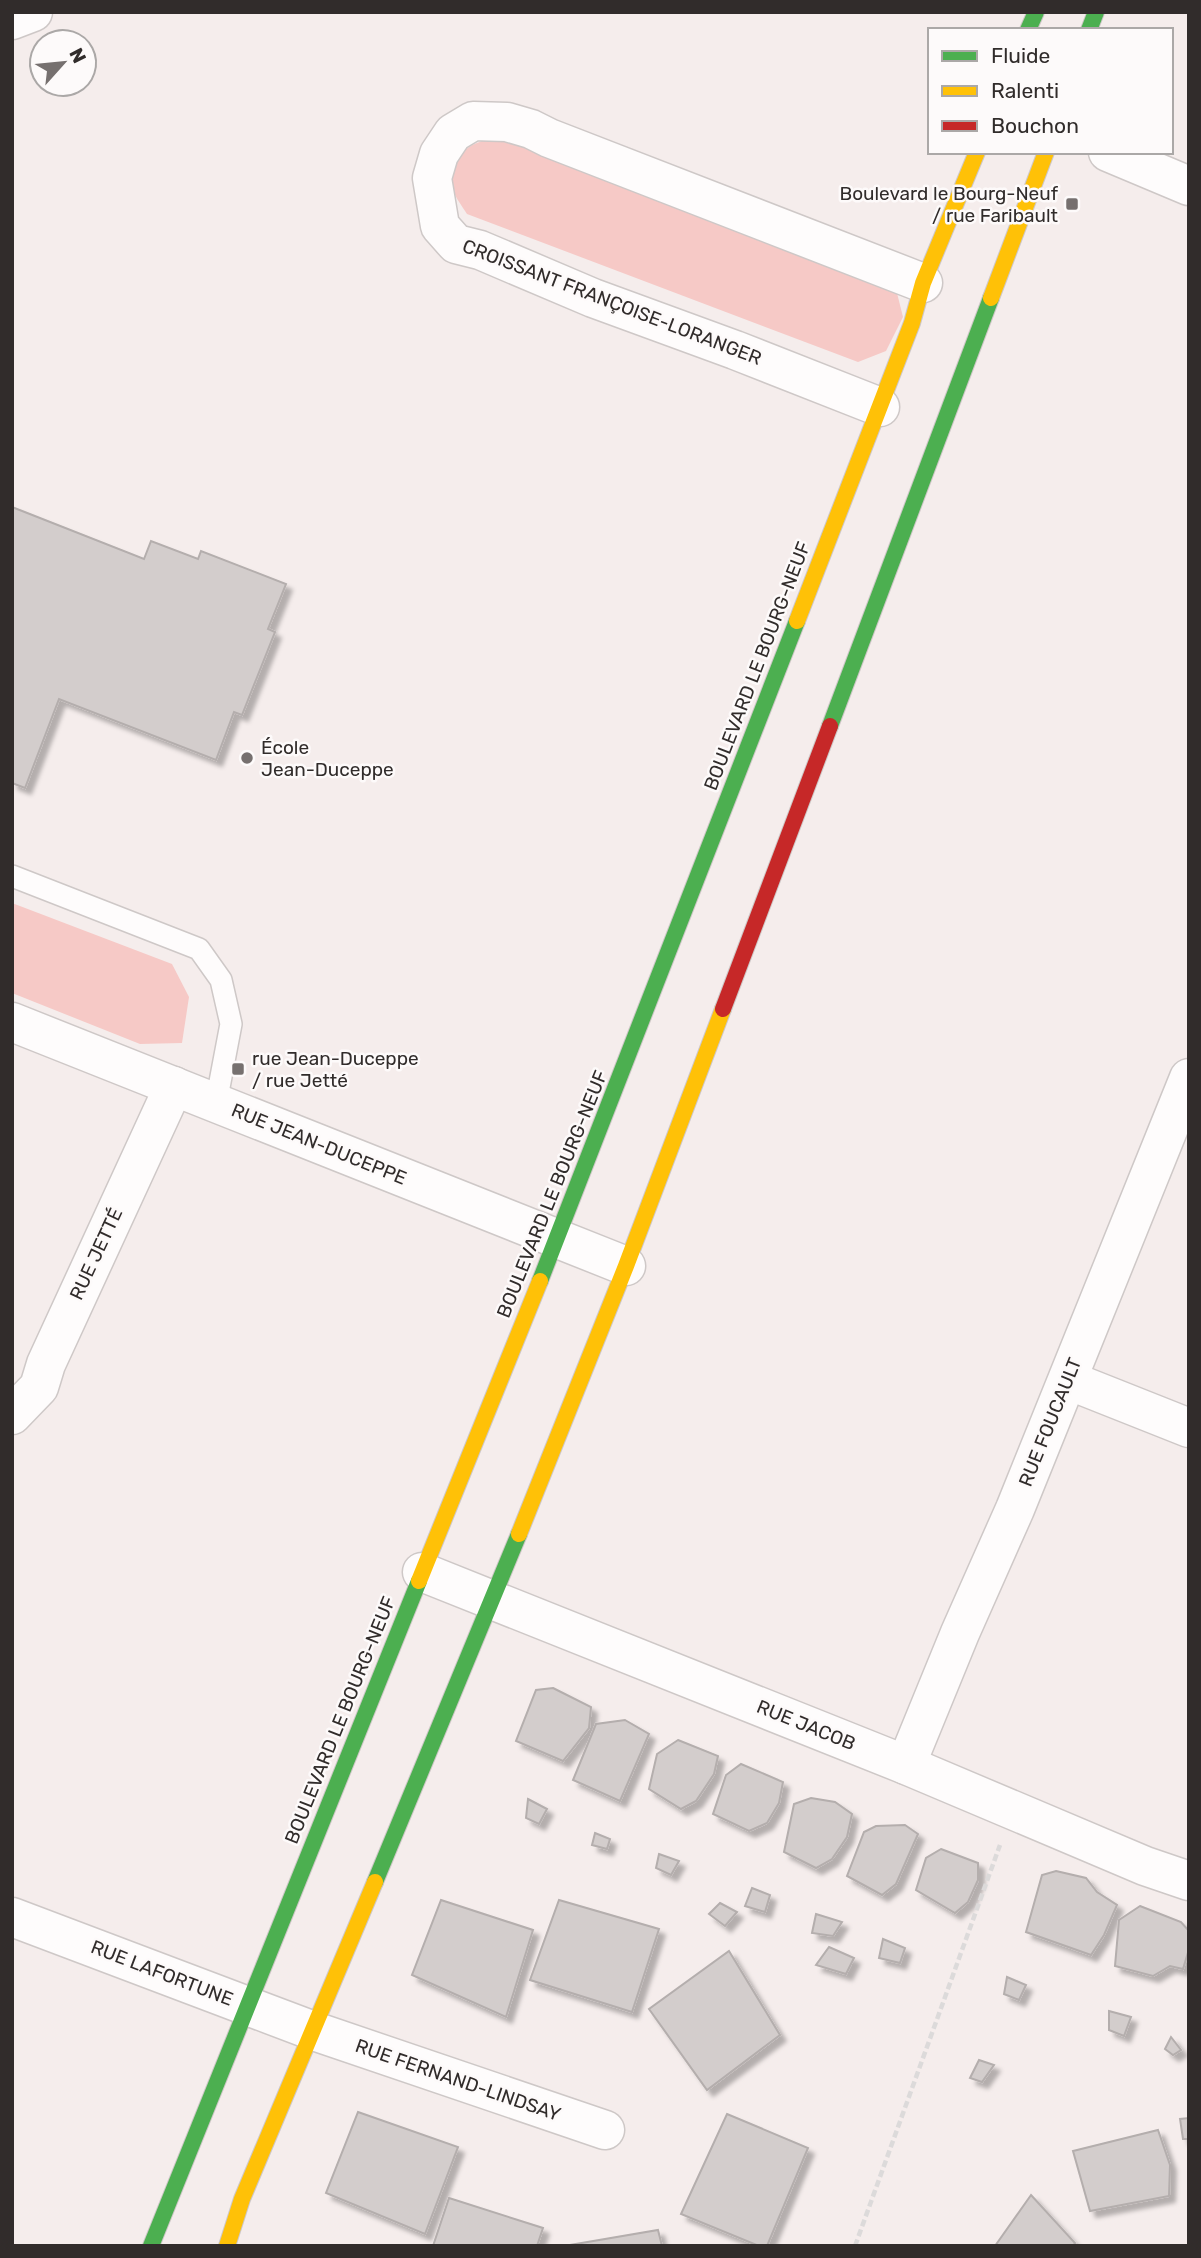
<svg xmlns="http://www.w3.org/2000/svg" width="1201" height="2258" font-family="Rubik,sans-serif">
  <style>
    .green { fill: #f6c9c6 }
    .building { fill: #d3cdcc; stroke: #b4aead; stroke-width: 2; filter: url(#shadow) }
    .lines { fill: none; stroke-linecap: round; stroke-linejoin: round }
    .lane-casing { stroke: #cec8c7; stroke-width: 24 }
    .street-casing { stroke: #cec8c7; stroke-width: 41 }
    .fast-casing { stroke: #cec8c7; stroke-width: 18 }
    .slow-casing { stroke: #cec8c7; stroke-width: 18 }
    .jam-casing { stroke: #cec8c7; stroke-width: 18 }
    .path { stroke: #dcdada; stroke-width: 4.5; stroke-dasharray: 7 3.5; stroke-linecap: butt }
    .lane { stroke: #fefcfc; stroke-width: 21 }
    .street { stroke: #fefcfc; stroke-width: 38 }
    .fast { stroke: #4caf50; stroke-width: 16 }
    .slow { stroke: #ffc107; stroke-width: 16 }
    .jam { stroke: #c62828; stroke-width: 16 }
    .poi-dot { fill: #76706f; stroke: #fdfafa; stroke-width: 2.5 }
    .labels { text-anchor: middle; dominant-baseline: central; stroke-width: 5; stroke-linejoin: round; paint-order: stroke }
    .poi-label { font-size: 19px; fill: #312c2b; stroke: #fdfafa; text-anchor: start }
    .street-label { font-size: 19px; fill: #312c2b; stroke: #fdfafa }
  </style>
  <defs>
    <filter id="shadow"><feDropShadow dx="6" dy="6" stdDeviation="2" flood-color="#0004"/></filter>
  </defs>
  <rect width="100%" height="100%" fill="#f5edec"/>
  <g class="green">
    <path d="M504,135L895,285L903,317L886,351L858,362L467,214C462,206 452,193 451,184C449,149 477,141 504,135Z"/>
    <polygon points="12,903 172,964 189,997 182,1043 140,1044 12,993"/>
  </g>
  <g class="building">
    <polygon points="12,507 144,559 151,541 198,559 201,551 286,584 268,629 275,632 242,715 234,712 216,760 59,699 25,788 12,783"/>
    <polygon points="553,1688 591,1707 589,1728 563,1761 516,1741 536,1690"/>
    <polygon points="625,1720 649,1734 620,1801 573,1780 596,1724"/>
    <polygon points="678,1740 718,1756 714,1774 696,1801 681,1809 649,1789 657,1754"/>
    <polygon points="741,1764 783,1782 779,1803 767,1823 749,1831 713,1814 726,1775"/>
    <polygon points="811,1798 835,1802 852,1814 847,1837 832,1859 816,1868 784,1852 794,1804"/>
    <polygon points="528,1799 547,1809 539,1824 526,1818"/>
    <polygon points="905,1825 918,1834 896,1884 882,1895 847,1876 864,1832 876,1826"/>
    <polygon points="595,1833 610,1839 607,1849 592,1845"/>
    <polygon points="941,1849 978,1863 978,1880 968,1902 955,1913 916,1890 926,1858"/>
    <polygon points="659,1854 679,1861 671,1875 656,1868"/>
    <polygon points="1056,1871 1086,1878 1097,1892 1117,1905 1104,1935 1091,1955 1026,1932 1042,1875"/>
    <polygon points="752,1888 770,1895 765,1912 745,1906"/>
    <polygon points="441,1900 533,1930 506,2017 412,1975"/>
    <polygon points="559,1900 659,1929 632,2012 530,1980"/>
    <polygon points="720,1903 737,1912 725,1926 709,1914"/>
    <polygon points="1140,1906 1181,1922 1189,1931 1189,1949 1183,1969 1170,1966 1153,1976 1115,1966 1119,1920"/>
    <polygon points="816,1914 842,1922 833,1936 812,1933"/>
    <polygon points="883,1939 905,1948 900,1963 879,1958"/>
    <polygon points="829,1947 854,1958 846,1974 816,1965"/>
    <polygon points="729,1951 780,2035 707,2090 649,2009"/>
    <polygon points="1007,1977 1026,1985 1019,2000 1004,1994"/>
    <polygon points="1109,2011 1131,2017 1124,2036 1109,2030"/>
    <polygon points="1171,2037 1181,2050 1173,2055 1165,2049"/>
    <polygon points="979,2060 994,2065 982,2082 970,2078"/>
    <polygon points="358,2112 458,2147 425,2234 326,2193"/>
    <polygon points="727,2114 808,2148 767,2246 759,2246 681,2214"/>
    <polygon points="1189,2118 1189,2139 1183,2139 1180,2119"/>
    <polygon points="1158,2130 1170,2165 1169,2196 1090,2211 1073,2151"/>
    <polygon points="1031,2195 1075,2243 1073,2246 995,2246"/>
    <polygon points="449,2198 543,2228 537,2246 433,2246"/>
    <polygon points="658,2230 662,2246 564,2246"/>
  </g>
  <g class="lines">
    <defs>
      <polyline id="lane" points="12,876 199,949 221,980 231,1024 216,1103"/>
      <g id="street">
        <polyline points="12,20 33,12"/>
        <polyline points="1108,152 1189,186"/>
        <polyline points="880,407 735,350 593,298 480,250 456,244 440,226 432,178 439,154 453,133 473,121 507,122 531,129 549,138 923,283"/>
        <polyline points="12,1022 626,1266"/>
        <polyline points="1068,1380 1189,1428"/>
        <polyline points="12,1415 39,1387 46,1364 174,1086"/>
        <polyline points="422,1572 906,1765 1145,1866 1189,1881"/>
        <polyline points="906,1765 960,1633 1015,1509 1189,1078"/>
        <polyline points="12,1917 311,2030 605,2130"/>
      </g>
      <g id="fast">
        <polyline points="1028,30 1036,12"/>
        <polyline points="1089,30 1096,12"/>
        <polyline points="830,726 991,298"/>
        <polyline points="540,1281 797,621"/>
        <polyline points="375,1882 519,1534"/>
        <polyline points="151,2246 419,1581"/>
      </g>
      <g id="slow">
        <polyline points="991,298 1046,152"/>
        <polyline points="797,621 912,323 923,283 977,152"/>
        <polyline points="519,1534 626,1266 723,1009"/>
        <polyline points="419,1581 540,1281"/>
        <polyline points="227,2246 242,2199 375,1882"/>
      </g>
      <polyline id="jam" points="723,1009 830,726"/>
    </defs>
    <use href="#lane" class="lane-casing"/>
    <use href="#street" class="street-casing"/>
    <use href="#fast" class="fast-casing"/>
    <use href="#slow" class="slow-casing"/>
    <use href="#jam" class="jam-casing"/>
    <polyline class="path" points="855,2246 1000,1845"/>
    <use href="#lane" class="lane"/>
    <use href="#street" class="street"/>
    <use href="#fast" class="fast"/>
    <use href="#slow" class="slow"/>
    <use href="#jam" class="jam"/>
  </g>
  <g class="poi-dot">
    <rect x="1065" y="197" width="14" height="14" rx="3.5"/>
    <circle cx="247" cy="758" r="7"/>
    <rect x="231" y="1062" width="14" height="14" rx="3.5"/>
  </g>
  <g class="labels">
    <g class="poi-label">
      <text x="1058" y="193" text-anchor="end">Boulevard le Bourg-Neuf<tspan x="1058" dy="22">/ rue Faribault</tspan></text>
      <text x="261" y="747">École<tspan x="261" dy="22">Jean-Duceppe</tspan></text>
      <text x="252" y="1058">rue Jean-Duceppe<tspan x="252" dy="22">/ rue Jetté</tspan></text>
    </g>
    <g class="street-label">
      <text transform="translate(612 302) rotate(21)">CROISSANT FRANÇOISE-LORANGER</text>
      <text transform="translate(757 666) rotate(-69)">BOULEVARD LE BOURG-NEUF</text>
      <text transform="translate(319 1144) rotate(22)">RUE JEAN-DUCEPPE</text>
      <text transform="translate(552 1194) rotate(-68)">BOULEVARD LE BOURG-NEUF</text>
      <text transform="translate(96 1254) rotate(-65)">RUE JETTÉ</text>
      <text transform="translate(1050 1422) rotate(-68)">RUE FOUCAULT</text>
      <text transform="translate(340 1720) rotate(-68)">BOULEVARD LE BOURG-NEUF</text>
      <text transform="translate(806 1725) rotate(22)">RUE JACOB</text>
      <text transform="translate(162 1973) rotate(21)">RUE LAFORTUNE</text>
      <text transform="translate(458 2080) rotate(19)">RUE FERNAND-LINDSAY</text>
    </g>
  </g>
  <rect width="1201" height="2258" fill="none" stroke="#312c2b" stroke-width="28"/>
  <rect x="928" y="28" width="245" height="126" fill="#fdfafa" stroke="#aba8a7" stroke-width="2"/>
  <rect x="942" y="51" width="35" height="10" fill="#4caf50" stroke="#aba8a7" stroke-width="2"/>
  <text x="991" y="63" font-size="21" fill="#312c2b">Fluide</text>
  <rect x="942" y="86" width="35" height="10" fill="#ffc107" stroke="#aba8a7" stroke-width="2"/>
  <text x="991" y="98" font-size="21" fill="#312c2b">Ralenti</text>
  <rect x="942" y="121" width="35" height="10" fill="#c62828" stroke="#aba8a7" stroke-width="2"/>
  <text x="991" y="133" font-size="21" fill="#312c2b">Bouchon</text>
  <g transform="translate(63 63) rotate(63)"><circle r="33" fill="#fdfafa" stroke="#aba8a7" stroke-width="2"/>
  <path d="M0-5L12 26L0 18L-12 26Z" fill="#76706f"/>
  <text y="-10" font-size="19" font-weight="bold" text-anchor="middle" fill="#312c2b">N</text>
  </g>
</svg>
